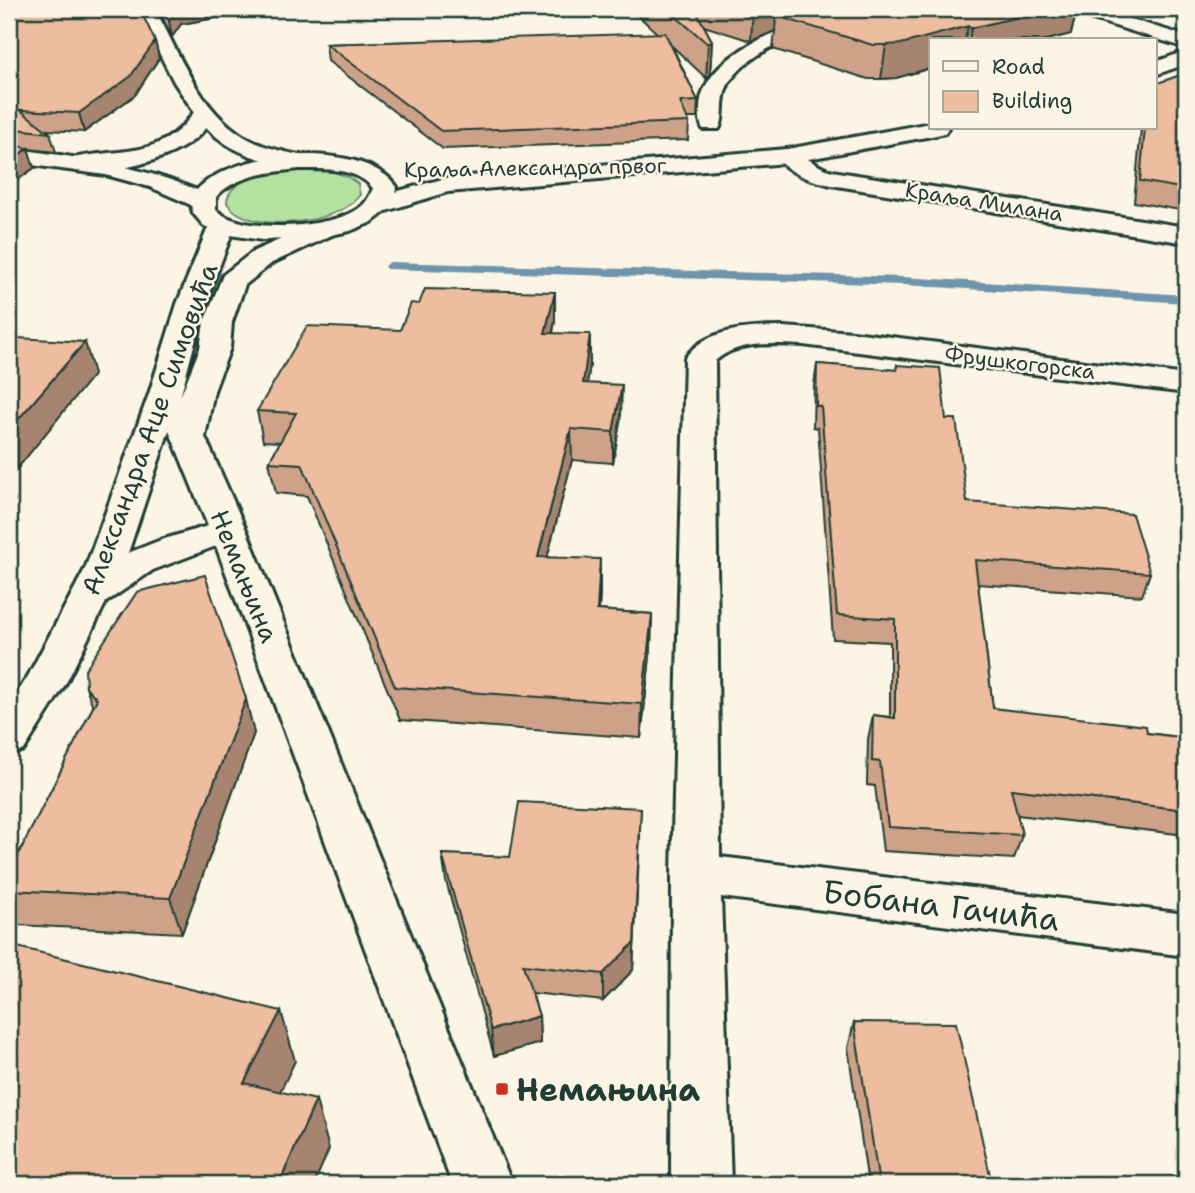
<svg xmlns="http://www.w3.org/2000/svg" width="1195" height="1193" font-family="'Shantell Sans',sans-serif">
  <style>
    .green { fill: #b4e2a1; stroke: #6a906a; stroke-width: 2 }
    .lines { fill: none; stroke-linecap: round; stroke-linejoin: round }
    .stream { fill: #6e95ac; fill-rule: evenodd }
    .minor-casing { stroke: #1f3d34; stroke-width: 6 }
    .major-casing { stroke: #1f3d34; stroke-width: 6 }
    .minor { fill: #fcf5e5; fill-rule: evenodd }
    .major { fill: #fcf5e5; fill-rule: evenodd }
    .wall { fill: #cda288; stroke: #1f3d34; stroke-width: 2 }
    .shaded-wall { fill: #a7846f; stroke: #1f3d34; stroke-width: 2 }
    .building { fill: #eebc9e; stroke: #1f3d34; stroke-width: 2 }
    .poi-dot { fill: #c8321e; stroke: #fcf5e5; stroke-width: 2.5 }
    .labels { text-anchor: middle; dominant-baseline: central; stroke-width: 5; stroke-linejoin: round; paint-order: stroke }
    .far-street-label { font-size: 21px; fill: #1f3d34; stroke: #fcf5e5 }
    .street-label { font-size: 26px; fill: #1f3d34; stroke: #fcf5e5 }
    .near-street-label { font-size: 32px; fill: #1f3d34; stroke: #fcf5e5 }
    .near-poi-label { font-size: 32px; font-weight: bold; fill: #1f3d34; stroke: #fcf5e5; text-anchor: start }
  </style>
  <rect width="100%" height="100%" fill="#fcf5e5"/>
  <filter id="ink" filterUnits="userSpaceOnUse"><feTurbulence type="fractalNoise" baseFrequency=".0143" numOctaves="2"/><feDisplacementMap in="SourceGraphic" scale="14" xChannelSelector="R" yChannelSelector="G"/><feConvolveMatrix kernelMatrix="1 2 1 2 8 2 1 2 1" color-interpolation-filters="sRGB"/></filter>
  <g filter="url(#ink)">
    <path class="green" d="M304,169C324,170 343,171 358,184L360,195C340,224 248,236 227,203C227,175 284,170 304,169Z"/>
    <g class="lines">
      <polygon class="stream" points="390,262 904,277 1186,295 1186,303 904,285 386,269 384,266"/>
      <defs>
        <g id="minor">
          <path d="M137,9H155C179,53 199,110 245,137C263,148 286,152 307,157L311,162L307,167L299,169C264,161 231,154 206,127C185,159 105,178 69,169L65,164L69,159C118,147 161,161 194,112L174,82Z"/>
          <path d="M841,9H869L866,13C825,24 753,44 729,83C719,99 726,118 719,129H703C699,122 700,115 700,108C701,52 798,21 841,9Z"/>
          <polygon points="1070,9 1097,9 1186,36 1186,48 1073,13"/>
          <path d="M787,149C804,153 815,167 832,171L1186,227V243L831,185C811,180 788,174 776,156L779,151Z"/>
          <path d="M222,217L231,220L235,225L205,304L181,394V395L200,348L204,322L223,275L254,251L316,224L325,221L334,224L338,229L334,234L272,263L245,285L232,322L230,348L214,391L205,437L247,532L512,1184H452L216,546L153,570L106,602L66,683L24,750L9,755V705L27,678L85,569L149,394L177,304L209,225L213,220ZM169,430L208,526L161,540L128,553Z"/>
          <path d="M784,327L853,332L1186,375V393L803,345C772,344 739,340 715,361L720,857L1186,914V956L721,897L731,1184H671L672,874L685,358C706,328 751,327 784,327Z"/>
        </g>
        <g id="major">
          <polygon points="1186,51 1186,64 1155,75 1155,62"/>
          <path d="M931,123V128H948L945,133L937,135L787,163L448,192L386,211L372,222L350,231L316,238L262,240L230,235L204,226L193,213L191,205L150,187L106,175L9,162V148C75,157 135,164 197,190C232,149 364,139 397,187L395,192L446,178L787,149ZM299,169C324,169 355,167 373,188C369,199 364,206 353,212C323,228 242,234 216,210V197C235,175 272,172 299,169Z"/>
        </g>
      </defs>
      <use href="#minor" class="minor-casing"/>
      <use href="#major" class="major-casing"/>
      <use href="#minor" class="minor"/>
      <use href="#major" class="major"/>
    </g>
    <g class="wall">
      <polygon points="9,9 155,41 159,58 135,95 84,132 46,130 50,133 56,152 28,149 34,168 9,186"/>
      <polygon points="158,9 279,9 271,16 263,10 181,24 172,37"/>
      <polygon points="631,9 1077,9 1071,34 1047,40 931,40 931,68 896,78 881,79 868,79 773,49 775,31 751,41 704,26 712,41 710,75 706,78 672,46 698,101 697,118 687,118 689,122 688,140 443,149 328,61 326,44 658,34"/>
      <polygon points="1186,73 1186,211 1134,202 1141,128 1155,128"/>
      <polygon points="555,292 555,321 553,333 590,364 587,383 621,416 613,463 572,460 547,558 600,591 599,610 652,614 651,647 641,738 400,720 307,496 276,493 269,462 280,442 263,441 257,411 400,330"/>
      <polygon points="817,364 896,370 897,365 946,419 967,502 1150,573 1142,596 978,584 993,708 1147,733 1186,738 1186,835 1017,815 1022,835 1014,859 883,851 875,786 867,785 868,739 873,715 890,717 890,642 833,639 818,428 813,427 814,385"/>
      <polygon points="86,687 254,733 182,933 17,925 9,908 9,873 93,707"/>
      <polygon points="640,835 633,970 603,1001 532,993 539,1016 540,1043 494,1056 446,881 442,854 510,857"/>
      <polygon points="854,1022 992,1184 868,1184 848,1048"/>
    </g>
    <g class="shaded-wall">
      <polygon points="177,9 263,9 263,10 181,24 172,37 169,21"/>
      <polygon points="270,9 279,9 271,16"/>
      <polygon points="753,9 833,9 776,16 775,31 751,41"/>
      <polygon points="1051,9 1077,9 1071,34 1047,40 969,40 971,28"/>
      <polygon points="968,26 965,40 931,40 931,68 896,78 881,79 886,45"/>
      <polygon points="155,41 159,58 135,95 84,132 79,113"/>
      <polygon points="712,41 710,75 706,78 708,44"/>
      <polygon points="28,148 34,168 9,186 9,162"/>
      <polygon points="555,292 555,321 546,362 545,333"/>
      <polygon points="590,334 590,364 583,413 583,383"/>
      <polygon points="85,342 94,374 9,479 9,430"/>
      <polygon points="622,385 621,416 613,463 613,432"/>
      <polygon points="571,429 572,460 539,590 538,557"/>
      <polygon points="9,483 15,500 9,508"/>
      <polygon points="600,559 600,591 597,643 597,610"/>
      <polygon points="652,614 651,647 641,738 642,704"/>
      <polygon points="246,699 254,733 182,933 170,898"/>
      <polygon points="641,808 633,970 603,1001 603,974"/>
      <polygon points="281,1011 295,1061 261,1132 244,1083"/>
      <polygon points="539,1016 540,1043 494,1056 491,1030"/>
      <polygon points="316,1100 329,1149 314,1184 279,1184"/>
    </g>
    <g class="building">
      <polygon points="9,9 140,9 155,41 130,77 79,113 20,110 50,133 9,128"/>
      <polygon points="163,9 177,9 169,21"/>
      <polygon points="667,9 695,9 712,41 708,44"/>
      <polygon points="795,9 1051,9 971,28 968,26 901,44 886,45 873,45 776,16"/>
      <polygon points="665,33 698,101 680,102 689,122 441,131 326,44"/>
      <polygon points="1186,73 1186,189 1140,181 1145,128 1155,128 1155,84"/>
      <polygon points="9,145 28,148 9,162"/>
      <polygon points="425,289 555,292 545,333 590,334 583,383 622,385 613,432 571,429 538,557 600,559 597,610 652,614 642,704 395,687 302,464 269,462 296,413 257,411 307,326 400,330 411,303 419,304"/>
      <polygon points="17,338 85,342 9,430 9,343 12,343"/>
      <polygon points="817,364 897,370 897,365 940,368 946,419 956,419 967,502 1132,514 1150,573 975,560 993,708 1146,726 1147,733 1186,738 1186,810 1011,789 1022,835 888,827 880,762 872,761 873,715 895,718 895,619 837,615 821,406 816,406"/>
      <polygon points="205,575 246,699 170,898 9,890 9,873 97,699 86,687 85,670 137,592"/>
      <polygon points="519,802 641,808 634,943 603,974 523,965 539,1016 491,1030 442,854 510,857"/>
      <polygon points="9,945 281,1011 244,1083 316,1100 279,1184 9,1184"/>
      <polygon points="854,1022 956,1023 992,1184 879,1184"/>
    </g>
  </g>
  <rect class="poi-dot" x="495" y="1082" width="14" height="14" rx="3.5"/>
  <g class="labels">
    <g class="far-street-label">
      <text transform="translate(535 168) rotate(-1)">Краља Александра првог</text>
      <text transform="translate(984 202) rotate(9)">Краља Милана</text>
      <text transform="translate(1020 363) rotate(7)">Фрушкогорска</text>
    </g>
    <g class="street-label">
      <text transform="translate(149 429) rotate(-70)">Александра Аце Симовића</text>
      <text transform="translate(245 576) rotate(68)">Немањина</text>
    </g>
    <g class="near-street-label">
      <text transform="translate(941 905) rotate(7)">Бобана Гачића</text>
    </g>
    <g class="near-poi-label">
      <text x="516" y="1089">Немањина</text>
    </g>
  </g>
  <rect width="1195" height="1193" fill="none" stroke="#fcf5e5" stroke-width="35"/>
  <rect x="18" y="18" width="1160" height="1158" fill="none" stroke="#1f3d34" stroke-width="2.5" filter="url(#ink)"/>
  <rect x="929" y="38" width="228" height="91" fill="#fcf5e5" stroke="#a4ab9e" stroke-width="2"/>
  <rect x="943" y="61" width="35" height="10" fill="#fcf5e5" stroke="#a4ab9e" stroke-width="2"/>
  <text x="992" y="74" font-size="21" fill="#1f3d34">Road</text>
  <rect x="943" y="91" width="35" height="21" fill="#eebc9e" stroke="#a4ab9e" stroke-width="2"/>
  <text x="992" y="108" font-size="21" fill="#1f3d34">Building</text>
</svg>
